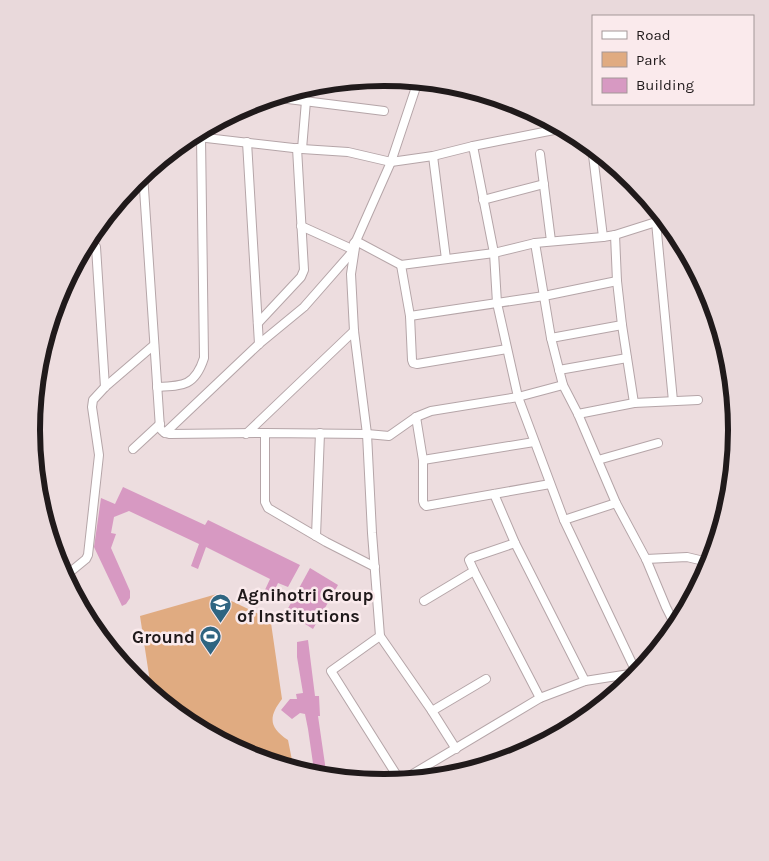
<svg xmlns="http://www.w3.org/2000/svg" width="769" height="861" font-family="Karla,sans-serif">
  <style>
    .green { fill: #e0ab81 }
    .building { fill: #d799c2 }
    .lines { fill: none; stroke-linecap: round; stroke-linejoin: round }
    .minor-casing { stroke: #b5a5a8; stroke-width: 10 }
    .minor { stroke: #fff; stroke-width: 8 }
    .labels { text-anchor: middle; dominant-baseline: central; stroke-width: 5; stroke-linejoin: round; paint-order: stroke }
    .poi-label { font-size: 18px; font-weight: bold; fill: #201a1b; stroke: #faeaec; text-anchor: start }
    .rim { fill: none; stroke: #201a1b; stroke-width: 6 }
  </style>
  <rect width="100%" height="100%" fill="#eddddf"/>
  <path class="green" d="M217,594L269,619L271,623L282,699C269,716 268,727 288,740L294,770L249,757L188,724L152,695L140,616Z"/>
  <g class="building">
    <polygon points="123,487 205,525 208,520 300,565 288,587 278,583 272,596 264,592 270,579 206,547 198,569 191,566 199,544 129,511 114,517 111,533 116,534 111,548 130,591 130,598 126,604 122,606 94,547 101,498 115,504"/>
    <polygon points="310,568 338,585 313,629 286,612"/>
    <polygon points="308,640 315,696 319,696 320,716 318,716 327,778 315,777 308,729 305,714 300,713 292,719 281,710 290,699 297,699 296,694 303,693 297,657 297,642"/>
  </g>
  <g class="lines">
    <defs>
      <g id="minor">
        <polyline points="272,97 384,111"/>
        <polyline points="299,100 301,88"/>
        <polyline points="189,136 302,149 348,152 391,162 433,156 473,146 494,253 497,303 518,397 564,520 638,676"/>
        <polyline points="247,142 259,344"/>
        <polyline points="473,146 564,128"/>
        <polyline points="592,147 603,237"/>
        <polyline points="302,149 306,101"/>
        <polyline points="540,154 551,241"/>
        <polyline points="433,156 446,259"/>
        <path d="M143,174L160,428C163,433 165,433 170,434L265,433"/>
        <polyline points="483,200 544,184"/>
        <polyline points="656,222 673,401"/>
        <polyline points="615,235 617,281 622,325 634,403"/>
        <polyline points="354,243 356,241 401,265 494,253 535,243 603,237 615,235 656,222 664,217"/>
        <polyline points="535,243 551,338 563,385 578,414 616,503 646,559 666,607 677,629"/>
        <polyline points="96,247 105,387"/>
        <polyline points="401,265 410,316 412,360 413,363 417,364 507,349"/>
        <polyline points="410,316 544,296 617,281"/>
        <polyline points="258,323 301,277 304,270 297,148"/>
        <polyline points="551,338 622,325"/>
        <polyline points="559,370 627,358"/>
        <path d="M157,387C183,386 195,386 204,358L201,137"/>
        <polyline points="578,414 634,403 698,400"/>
        <polyline points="416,417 423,460 423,501 424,504 426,506 550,484"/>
        <polyline points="165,433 259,344 304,307 354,250 301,226"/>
        <polyline points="246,434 354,331"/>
        <polyline points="133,449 160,424"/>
        <polyline points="423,460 534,442"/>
        <polyline points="598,460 658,443"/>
        <polyline points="494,494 515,543 585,681"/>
        <polyline points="564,520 616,503"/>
        <polyline points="316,536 320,433"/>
        <polyline points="515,543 471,558 469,560 474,571 540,698"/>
        <polyline points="646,559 687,557 712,563"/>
        <polyline points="375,567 326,542 268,508 265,502 265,433 367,434 389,436 416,417 431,411 518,397 563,385"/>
        <polyline points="64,577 86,559 88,555 99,455 92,407 93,400 105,387 154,345"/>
        <polyline points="424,601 474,571"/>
        <polyline points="380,636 432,711 456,749"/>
        <polyline points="432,711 486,679"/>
        <polyline points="401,781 540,698 585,681 636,673"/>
        <polyline points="401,782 331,671 380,636 372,533 367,434 354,331 351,274 356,241 391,162 418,81"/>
      </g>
    </defs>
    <use href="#minor" class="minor-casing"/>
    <use href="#minor" class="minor"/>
  </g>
  <defs>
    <symbol id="university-pin" viewBox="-11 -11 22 30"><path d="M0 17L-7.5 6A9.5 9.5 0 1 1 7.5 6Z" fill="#2f6581" stroke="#faeaec"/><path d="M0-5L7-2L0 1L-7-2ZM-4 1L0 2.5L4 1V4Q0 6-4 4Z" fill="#fff"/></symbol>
    <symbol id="stadium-pin" viewBox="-11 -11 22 30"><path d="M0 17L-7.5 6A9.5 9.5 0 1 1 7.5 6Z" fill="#2f6581" stroke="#faeaec"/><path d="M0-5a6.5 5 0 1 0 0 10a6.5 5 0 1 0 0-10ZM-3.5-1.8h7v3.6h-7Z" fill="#fff"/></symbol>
  </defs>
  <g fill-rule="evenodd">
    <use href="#university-pin" x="208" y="592" width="25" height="34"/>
    <use href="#stadium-pin" x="198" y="624" width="25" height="34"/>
  </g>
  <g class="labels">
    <g class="poi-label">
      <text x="237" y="595">Agnihotri Group<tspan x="237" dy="21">of Institutions</tspan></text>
      <text x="195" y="637" text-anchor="end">Ground</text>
    </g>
  </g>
  <path d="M0 0H769V861H0ZM40 430a344 344 0 1 1 688 0a344 344 0 1 1-688 0Z" fill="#e9d9db" fill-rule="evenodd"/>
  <path class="rim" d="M40 430a344 344 0 1 1 688 0a344 344 0 1 1-688 0Z"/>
  <rect x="592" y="15" width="162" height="90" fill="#faeaec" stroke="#a39798"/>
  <rect x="602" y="31" width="25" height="8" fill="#ffffff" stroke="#a39798"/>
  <text x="636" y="40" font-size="15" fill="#201a1b">Road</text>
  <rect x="602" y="52" width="25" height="15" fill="#e0ab81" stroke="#a39798"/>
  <text x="636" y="65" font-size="15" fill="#201a1b">Park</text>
  <rect x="602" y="78" width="25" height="15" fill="#d799c2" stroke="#a39798"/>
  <text x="636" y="90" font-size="15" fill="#201a1b">Building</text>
</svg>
